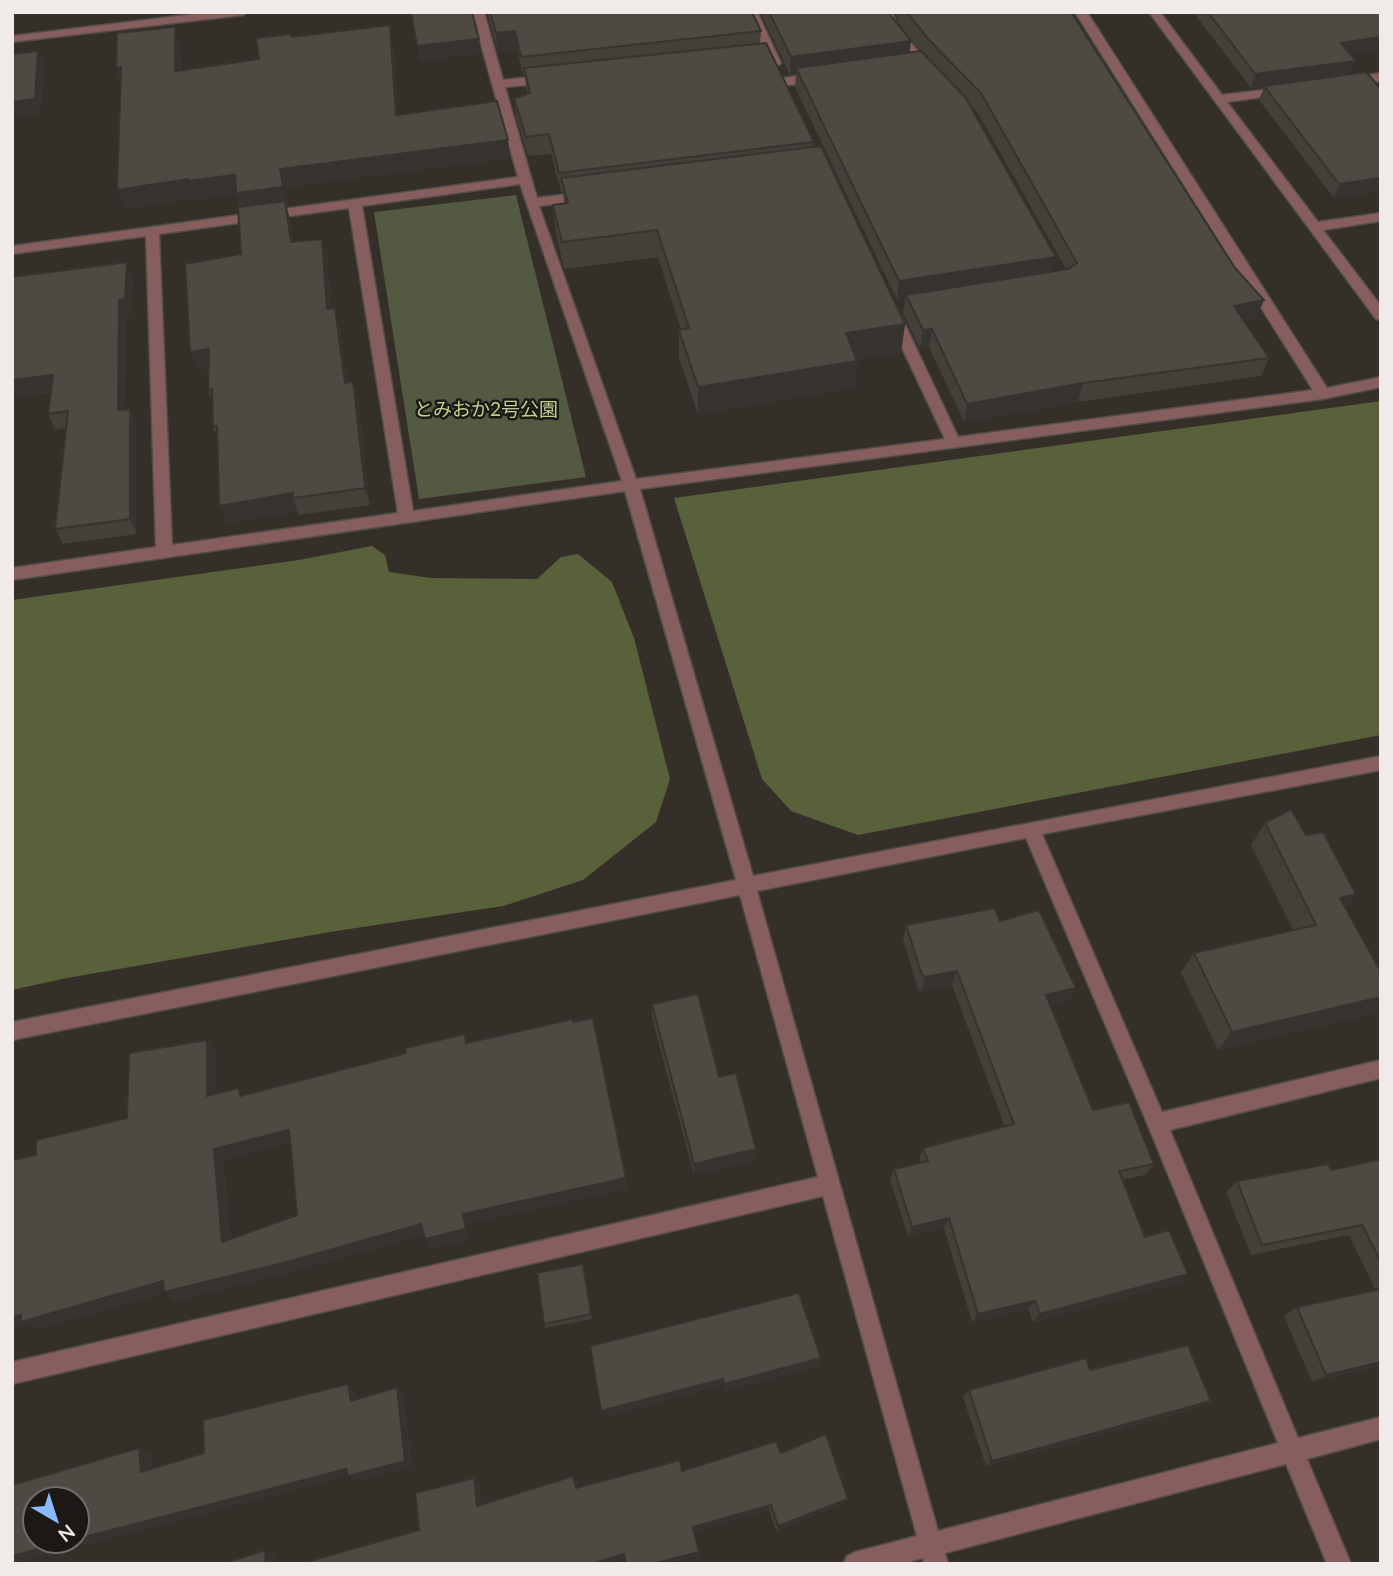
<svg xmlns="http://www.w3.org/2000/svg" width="1393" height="1576" font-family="Lato,'Noto Sans JP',sans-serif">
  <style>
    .green { fill: #545942 }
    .forest { fill: #59613b }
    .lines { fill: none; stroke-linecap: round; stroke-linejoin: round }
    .minor-casing { stroke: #534d48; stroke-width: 3 }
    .minor { fill: #865e5d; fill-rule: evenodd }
    .wall { fill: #433f39; fill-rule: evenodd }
    .shaded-wall { fill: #37332e }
    .building { fill: #4e4942; stroke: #37332e; stroke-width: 2; fill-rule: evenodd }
    .labels { text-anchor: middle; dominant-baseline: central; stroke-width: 5; stroke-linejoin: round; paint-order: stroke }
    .park-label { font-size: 19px; fill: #c2d08e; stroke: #1b1815 }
  </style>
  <rect width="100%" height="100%" fill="#352f2a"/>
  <polygon class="green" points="516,195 586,477 419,499 374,212"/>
  <g class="forest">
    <polygon points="1381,401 1381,735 858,835 791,811 762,779 674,498"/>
    <polygon points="372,546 385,555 389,572 431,578 537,579 561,557 578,554 612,582 634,638 670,779 656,822 583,880 503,906 336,931 67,978 12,990 12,600 299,560"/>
  </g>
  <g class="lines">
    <defs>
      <g id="minor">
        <polygon points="212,12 248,12 243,15 12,42 12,36"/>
        <path d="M472,12H484L503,80L548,75L554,79L548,83L505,87L537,198L584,192L590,196L584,200L539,206L636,479L945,439L887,316L894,311L901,316L958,437L1313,390L1075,12H1087L1327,388L1381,377V387L1323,399L640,489L753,876L1381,756V770L1042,834L1162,1112L1381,1060V1078L1170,1130L1298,1438L1381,1417V1439L1307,1459L1351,1564H1327L1286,1464L945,1553L948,1564H924L923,1558L902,1564H843L847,1556L855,1552L917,1536L823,1196L12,1384V1362L818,1177L740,895L12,1040V1022L736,880L625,491L12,580V568L156,547L146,236L12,254V246L518,177ZM520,184L622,481L413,511L362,206ZM349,208L398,513L172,545L159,234ZM1026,838L1147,1123L1278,1443L938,1531L757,891Z"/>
        <polygon points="745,12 757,12 781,63 779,65 769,63"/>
        <polygon points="880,12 892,12 898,27 934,71 932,74 924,74 889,30"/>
        <polygon points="1149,12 1160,12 1222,95 1289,87 1289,93 1285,94 1227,102 1318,222 1381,213 1381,221 1323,230 1381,306 1381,320 1376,319"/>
        <polygon points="818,73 824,77 822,80 783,86 777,82 783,78"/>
        <polygon points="1381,73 1381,81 1348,86 1342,82 1348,78"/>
      </g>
    </defs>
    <use href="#minor" class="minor-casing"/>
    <use href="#minor" class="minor"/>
  </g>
  <g class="wall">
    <polygon points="487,12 752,12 761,31 760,43 814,142 813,147 905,324 901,352 856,359 857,361 854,388 698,414 679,358 679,330 681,330 658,257 564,269 556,233 553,205 564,204 563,192 561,192 551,154 528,156 516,117 514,98 527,94 525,75 523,75 517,49 498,52"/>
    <path d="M760,12H888L910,53H922L900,26L895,12H1071L1235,268L1264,300L1256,318L1244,321L1269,358L1261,376L1078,402L964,422L929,347L920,349L903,313L905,299L897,300L795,87L796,74L790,75ZM968,102L977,112L1066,269L1052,272Z"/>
    <polygon points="1193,12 1381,12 1381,50 1351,54 1350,74 1381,89 1381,191 1334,198 1259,100 1264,87 1251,88"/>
    <polygon points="292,37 393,44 398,114 510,158 285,187 288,206 286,206 290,219 293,242 327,257 330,308 340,326 347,383 353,381 358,399 370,505 299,515 297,511 226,523 219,506 218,440 213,427 212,401 208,390 209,368 197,370 241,254 240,207 237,194 194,200 193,198 124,209 120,79 116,68 180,46 181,70 259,59"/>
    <polygon points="12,277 133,278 131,315 126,316 125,409 137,424 137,534 63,544 55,529 66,428 55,430 48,414 50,392 12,397"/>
    <polygon points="1265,823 1306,835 1345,907 1375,1013 1218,1050 1181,973 1194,953 1293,930 1251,845"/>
    <polygon points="1000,921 1069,1001 1050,1005 1093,1110 1154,1164 1145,1175 1122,1180 1145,1237 1188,1274 1178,1283 1033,1322 1028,1309 972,1322 944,1228 908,1236 890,1180 894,1169 920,1163 919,1159 923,1148 1005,1127 952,985 921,991 918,989 903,939 906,925"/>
    <polygon points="652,1004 719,1077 756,1149 755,1160 694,1175 652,1018"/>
    <polygon points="1381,1159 1381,1366 1312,1382 1284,1316 1297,1307 1376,1291 1349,1235 1251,1255 1226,1192 1237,1181 1331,1170"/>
    <polygon points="585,1268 592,1319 545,1328 544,1324"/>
    <polygon points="1090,1370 1200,1407 986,1466 963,1397 969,1390"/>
    <polygon points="781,1453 848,1499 844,1503 776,1531 769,1510 694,1531 699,1556 625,1558 605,1564 419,1530 474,1478 479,1483 481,1505 576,1481 577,1488 682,1471"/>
  </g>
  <g class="shaded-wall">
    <polygon points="390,25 393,44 400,133 396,115"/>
    <polygon points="175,27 180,46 181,89 175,71"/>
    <polygon points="515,31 517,49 498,52 496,33"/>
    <polygon points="1381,37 1381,50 1335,57 1341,43"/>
    <polygon points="479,39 481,54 420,61 417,46"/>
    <polygon points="911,41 909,60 796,68 796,74 790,75 791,57"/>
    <polygon points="38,51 44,66 41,114 12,118 12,102"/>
    <polygon points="1356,61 1350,75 1251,88 1255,74"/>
    <polygon points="121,67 123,86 116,68"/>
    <polygon points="508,140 510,158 285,187 288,206 286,206 290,219 296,260 242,212 237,194 194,200 193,198 124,209 117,190 188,179 280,169"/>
    <polygon points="1381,178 1381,191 1334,198 1339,184"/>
    <polygon points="322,239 327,257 331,327 327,309"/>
    <polygon points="1056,257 1051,276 906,295 905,299 897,300 899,281"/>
    <polygon points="127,262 133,278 131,315 126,316 125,426 118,410 119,300"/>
    <polygon points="1264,300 1256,318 1227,324 1234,306"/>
    <polygon points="335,308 340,326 350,401 345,383"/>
    <polygon points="905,324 901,352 843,361 846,333"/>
    <polygon points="932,329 929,347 920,349 923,330"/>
    <polygon points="209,349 216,367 197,370 190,352"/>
    <polygon points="857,361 854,388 698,414 698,387"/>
    <polygon points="53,375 60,390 12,397 12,380"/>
    <polygon points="353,381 358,399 370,505 365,488"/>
    <polygon points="1083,383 1078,402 964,422 967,404"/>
    <polygon points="130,409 137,424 137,534 130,519"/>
    <polygon points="293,493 293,498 297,511 226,523 219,506"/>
    <polygon points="1356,894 1339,915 1340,898"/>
    <polygon points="957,971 952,985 921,991 925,977"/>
    <polygon points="1076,988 1069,1001 1039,1008 1046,995"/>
    <polygon points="1381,997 1381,1006 1375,1013 1218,1050 1232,1032"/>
    <polygon points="207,1040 216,1053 217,1108 207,1096"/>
    <polygon points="289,1130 297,1141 224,1160 232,1251 222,1242 214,1149"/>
    <polygon points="756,1149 755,1160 694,1175 694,1164"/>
    <polygon points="626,1178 628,1189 467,1224 471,1239 430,1249 425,1239 463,1214"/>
    <polygon points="949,1218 944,1228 908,1236 912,1227"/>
    <polygon points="421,1224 427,1234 296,1271 175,1301 165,1293 35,1330 27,1325 12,1329 12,1317 163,1281"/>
    <polygon points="1188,1274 1178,1283 1033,1322 1040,1314"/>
    <polygon points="1035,1301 1028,1309 972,1322 978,1314"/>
    <polygon points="821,1358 819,1366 724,1392 724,1384"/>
    <polygon points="1381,1362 1381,1366 1378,1367 1312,1382 1326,1375"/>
    <polygon points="723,1379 722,1386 603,1418 601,1411"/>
    <polygon points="348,1384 356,1392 358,1408 351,1401"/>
    <polygon points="397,1387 404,1394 412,1467 356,1481 348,1476 12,1564 12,1556 70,1541 77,1541 77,1539"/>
    <polygon points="1211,1401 1200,1407 986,1466 992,1461"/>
    <polygon points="139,1448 151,1454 154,1478 141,1472"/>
    <polygon points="474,1478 479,1483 482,1511 477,1506"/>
    <polygon points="848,1499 844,1503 776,1531 778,1526"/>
    <polygon points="771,1505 769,1510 694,1532 693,1527"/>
    <polygon points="265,1550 274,1554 275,1564 266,1564"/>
    <polygon points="699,1552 699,1556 667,1564 652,1564"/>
    <polygon points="624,1554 626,1558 605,1564 592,1564"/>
  </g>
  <g class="building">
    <polygon points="411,12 472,12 479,39 417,46"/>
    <polygon points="490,12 752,12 761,31 521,57 515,31 496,33"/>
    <polygon points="769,12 888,12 911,41 791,57"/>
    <polygon points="907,12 1071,12 1235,268 1264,300 1234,306 1269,358 1083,383 967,404 932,329 923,330 906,295 1068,269 1077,263 981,93 931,42"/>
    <polygon points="1208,12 1381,12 1381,37 1341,43 1356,61 1255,74"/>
    <polygon points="390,25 396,115 497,101 508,140 280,169 283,187 236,193 235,175 187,181 188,179 117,190 121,67 116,68 117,33 175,27 175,71 259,59 256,38 290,34 292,37"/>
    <polygon points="766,43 814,142 559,173 549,134 526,137 514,98 530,93 524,68"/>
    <polygon points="38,51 35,99 12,102 12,54"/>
    <polygon points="921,51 965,97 1056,257 899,281 796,68"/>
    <polygon points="1366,72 1381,89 1381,178 1339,184 1264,86"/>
    <polygon points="821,146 905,324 846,333 857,361 698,387 679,330 689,328 657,230 562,242 553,205 568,203 561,178"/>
    <polygon points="285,201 291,242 322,239 327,309 335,308 345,383 353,381 365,488 293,498 293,493 219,506 217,426 213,427 212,389 208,390 209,349 190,352 185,264 241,254 238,207"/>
    <polygon points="127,262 125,299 119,300 118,410 130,409 130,519 55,529 68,411 48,414 53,375 12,380 12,277"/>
    <polygon points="1291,809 1306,835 1323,832 1356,894 1340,898 1381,972 1381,997 1232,1032 1194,953 1316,925 1265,823"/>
    <polygon points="995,908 1000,921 1039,910 1076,988 1046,995 1093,1110 1129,1102 1154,1164 1119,1171 1145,1237 1169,1230 1188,1274 1040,1314 1035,1301 978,1314 949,1218 912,1227 894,1169 928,1161 923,1148 1014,1124 957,971 925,977 922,975 906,925"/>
    <polygon points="698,994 719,1077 736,1073 756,1149 694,1164 652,1004"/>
    <path d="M593,1018L626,1178L463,1214L466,1229L425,1239L421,1224L287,1262L164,1292L163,1281L21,1322V1315L12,1317V1160L36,1155V1140L127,1118L129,1053L207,1040V1096L239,1088L240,1096L406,1053L405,1048L465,1034L466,1043L573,1019V1022ZM289,1130L297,1215L222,1242L214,1149Z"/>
    <polygon points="1381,1159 1381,1262 1362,1225 1262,1245 1237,1181 1328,1164 1331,1170"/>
    <polygon points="583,1264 591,1314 544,1324 537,1273"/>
    <polygon points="1381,1289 1381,1362 1326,1375 1297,1307"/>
    <polygon points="799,1293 821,1358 724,1384 723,1379 601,1411 590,1346"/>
    <polygon points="1188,1345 1211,1401 992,1461 969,1390 1086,1358 1090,1370"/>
    <polygon points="348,1384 351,1401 397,1387 405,1461 348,1476 346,1469 77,1539 77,1499 35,1499 35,1541 70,1541 12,1556 12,1485 139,1448 141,1472 204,1453 203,1420"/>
    <polygon points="826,1434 848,1499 778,1526 771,1505 693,1527 699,1552 652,1564 626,1564 624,1554 592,1564 299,1564 419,1530 415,1493 474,1478 477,1506 573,1476 576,1488 680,1460 682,1471 776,1441 781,1453"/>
    <polygon points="265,1550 266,1564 222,1564"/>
  </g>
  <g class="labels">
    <g class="park-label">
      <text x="486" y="408">とみおか2号公園</text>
    </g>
  </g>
  <rect width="1393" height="1576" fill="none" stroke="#f0ebe8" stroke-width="28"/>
  <g transform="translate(56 1520) rotate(141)"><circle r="33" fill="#1b1815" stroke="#706c69" stroke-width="2"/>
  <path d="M0-5L12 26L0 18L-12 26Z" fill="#89bafc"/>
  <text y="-10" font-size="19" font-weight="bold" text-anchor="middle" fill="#f0ebe8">N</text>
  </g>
</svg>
